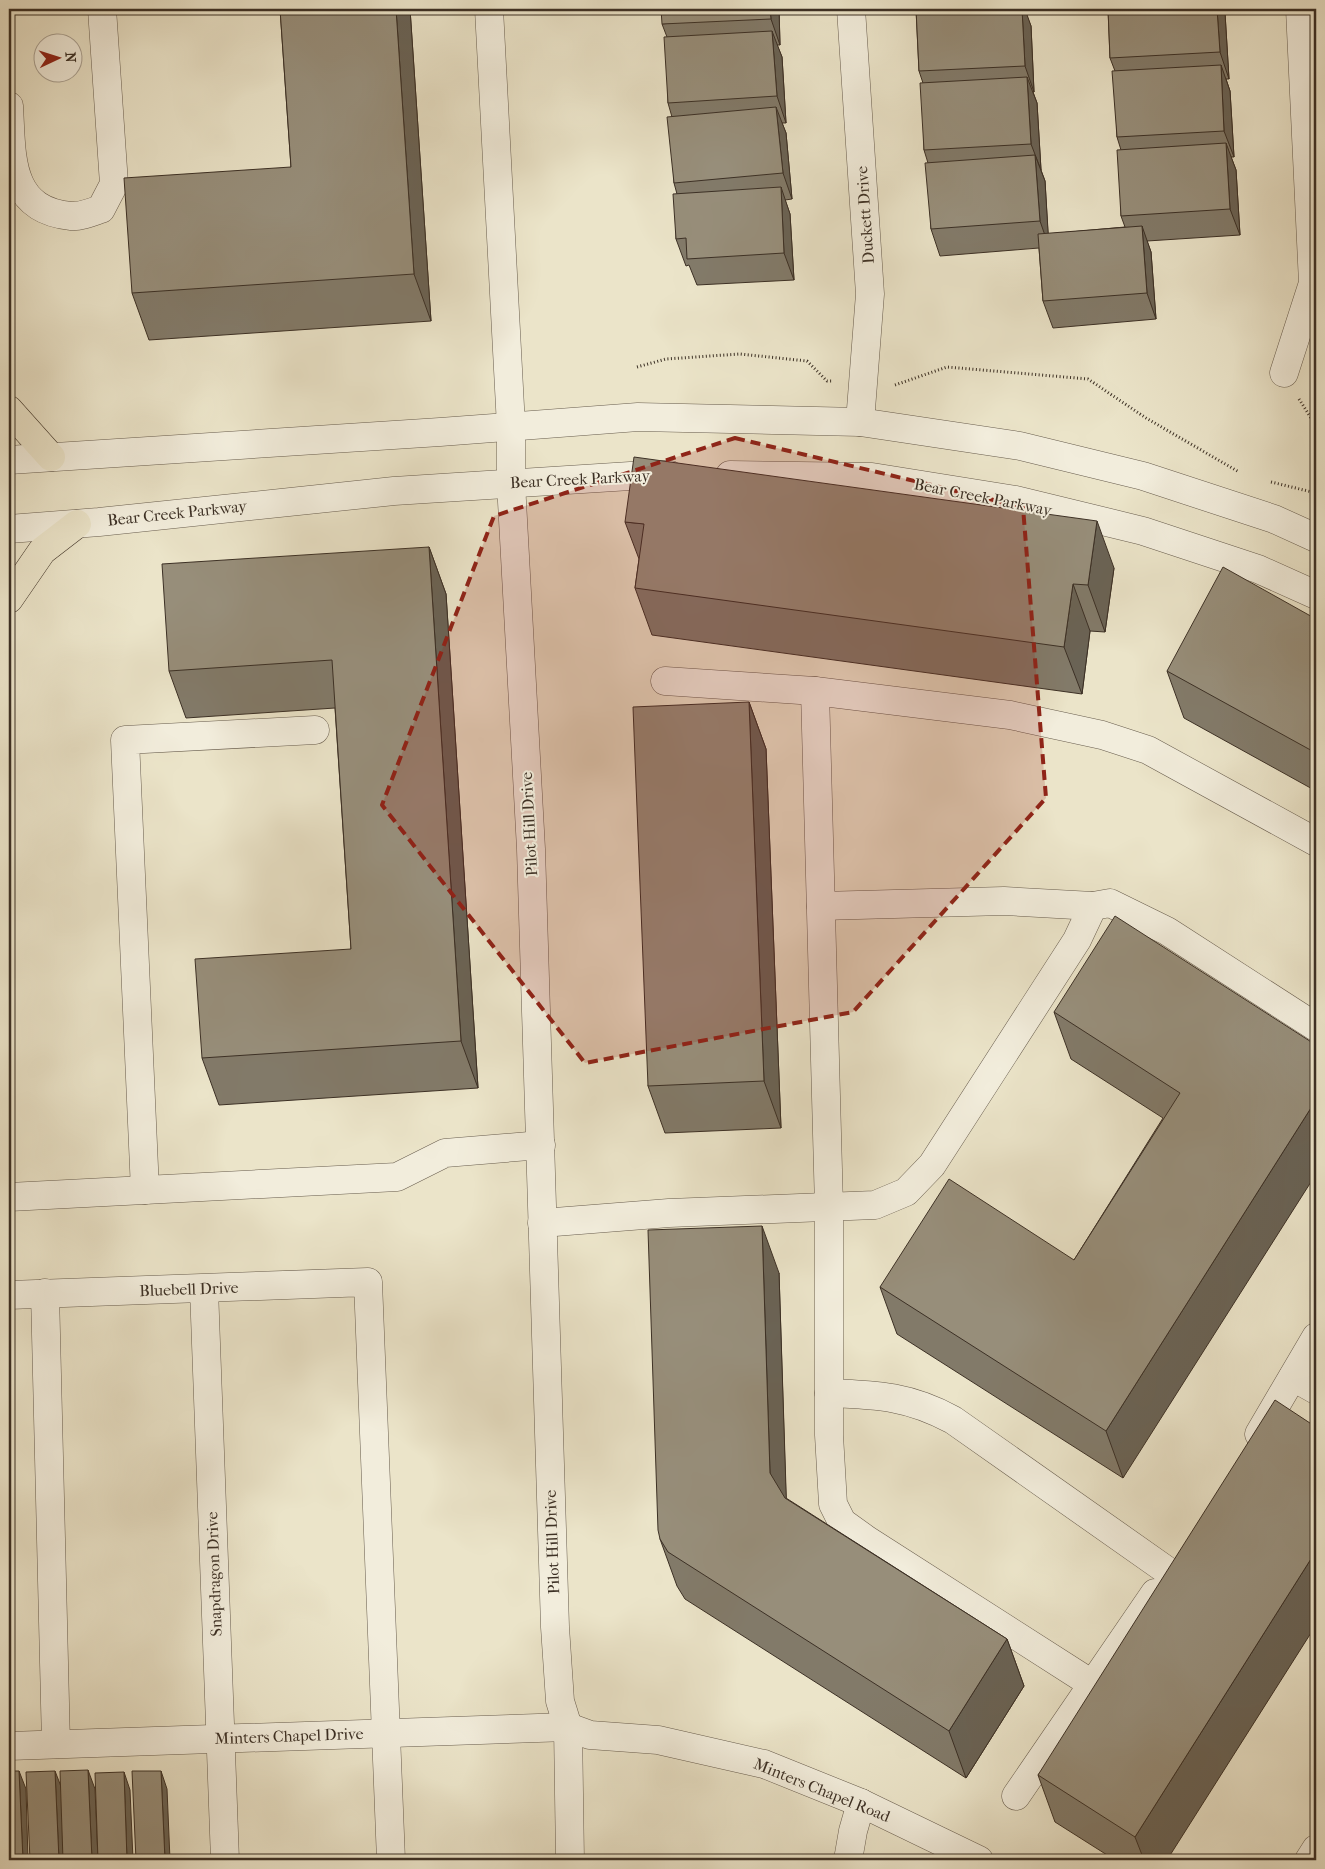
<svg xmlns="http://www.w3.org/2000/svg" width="1325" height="1869" font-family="'IM FELL French Canon',serif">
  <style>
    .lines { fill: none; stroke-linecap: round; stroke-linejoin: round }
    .minor-casing { stroke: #685d4e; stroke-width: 29 }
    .major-casing { stroke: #3c3025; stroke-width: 29 }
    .path { stroke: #3c3025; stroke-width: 3; stroke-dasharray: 1 2.5; stroke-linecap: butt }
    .minor { stroke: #f2eddc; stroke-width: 28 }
    .major { stroke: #ebe4c9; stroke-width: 28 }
    .wall { fill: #827a69; stroke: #3c3025 }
    .shaded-wall { fill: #6a6355; stroke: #3c3025 }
    .building { fill: #978e7a; stroke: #3c3025 }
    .marked { fill: #8f2418; fill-opacity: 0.2; stroke: #8f2418; stroke-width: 4; stroke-dasharray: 10 6; stroke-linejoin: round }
    .labels { text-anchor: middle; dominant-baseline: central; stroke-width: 4; stroke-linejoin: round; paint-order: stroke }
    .street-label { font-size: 16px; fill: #3c3025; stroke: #f2eddc }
  </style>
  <rect width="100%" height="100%" fill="#ebe4c9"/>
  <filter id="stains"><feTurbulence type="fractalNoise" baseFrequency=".004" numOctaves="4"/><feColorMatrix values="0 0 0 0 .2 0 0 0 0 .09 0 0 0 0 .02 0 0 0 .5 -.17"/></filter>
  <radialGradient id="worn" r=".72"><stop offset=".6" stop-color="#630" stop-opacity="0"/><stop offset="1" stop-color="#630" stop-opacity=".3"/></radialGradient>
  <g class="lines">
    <defs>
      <g id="minor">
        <polyline points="489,9 511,426 511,483 531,849 555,1627 560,1701 568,1727 570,1860"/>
        <polyline points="851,9 870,294 860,422"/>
        <path d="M9,106C12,155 7,210 71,216C80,217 92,212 101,209L114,184L102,9"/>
        <polyline points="1284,373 1313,283 1300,9"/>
        <polyline points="9,460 440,432 638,417 860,422 1020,446 1143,476 1274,519 1316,538"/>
        <polyline points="730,475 872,477 1016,500 1143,531 1258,569 1316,595"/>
        <polyline points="9,529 99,522 394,491 646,475 670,475"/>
        <polyline points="665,681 815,691 1010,715 1102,735 1148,750 1316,842"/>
        <polyline points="815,691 829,1207 829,1435 833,1504 842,1522 867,1540 1092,1684"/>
        <polyline points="821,906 1004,901 1093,906"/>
        <polyline points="145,1190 125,740 315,730"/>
        <polyline points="9,1197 397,1177 445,1153 541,1145"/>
        <polyline points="542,1223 669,1213 875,1205 906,1192 932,1165 1077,940 1093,906 1110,903 1167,931 1316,1027"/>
        <polyline points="204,1289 225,1860"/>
        <polyline points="45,1293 56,1744"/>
        <polyline points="9,1295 368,1282 391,1860"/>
        <polyline points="1293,1377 1316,1390"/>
        <path d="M829,1393C878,1395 909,1396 953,1420L1169,1572"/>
        <polyline points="1259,1434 1316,1337"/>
        <polyline points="9,1746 568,1727 590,1735 658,1740 764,1764 861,1803 979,1860"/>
        <polyline points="1016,1796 1155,1593"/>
        <polyline points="848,1860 853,1831 861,1803"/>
        <polyline points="1309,1860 1316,1849"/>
      </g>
      <g id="major">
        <polyline points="9,410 51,457"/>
        <polyline points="9,599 42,551 77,524"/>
      </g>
    </defs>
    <use href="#minor" class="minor-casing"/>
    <use href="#major" class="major-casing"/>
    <g class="path">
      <polyline points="637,367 666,359 740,354 807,361 827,381 832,381"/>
      <polyline points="895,385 947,367 1088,379 1146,418 1239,472"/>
      <polyline points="1299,399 1316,426"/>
      <polyline points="1271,482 1316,493"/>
    </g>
    <use href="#minor" class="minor"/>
    <use href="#major" class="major"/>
  </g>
  <g class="wall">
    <polygon points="280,9 410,9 431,321 149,340 132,293 291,167"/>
    <polygon points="779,9 780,45 777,45 782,57 786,123 782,123 786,133 792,199 785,200 790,214 794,280 697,285 689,265 686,266 676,239 677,194 674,183 672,117 668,103 667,37 662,24"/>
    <polygon points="916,9 1034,9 1034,13 1026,14 1031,26 1034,92 1033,92 1037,103 1041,170 1045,181 1048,234 1125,227 1121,216 1121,150 1117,137 1115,71 1110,58 1108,9 1224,9 1225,13 1229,79 1226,79 1230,91 1234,157 1231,157 1236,170 1240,235 1147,241 1151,252 1156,319 1053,328 1043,301 1039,248 940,256 931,229 928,163 924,150 923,83 919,71"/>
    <polygon points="625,522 1114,568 1105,632 1090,631 1082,694 652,635 635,588 639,559"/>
    <polygon points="429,547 446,594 478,1088 219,1105 202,1058 351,949 335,708 186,718 169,671"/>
    <polygon points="1316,619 1316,791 1184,718 1167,671"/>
    <polygon points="749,702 766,749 781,1128 665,1133 648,1086"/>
    <polygon points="1054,1012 1316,1045 1123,1478 897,1334 880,1287 1074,1260 1163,1118 1071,1059"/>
    <polygon points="779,1273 786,1498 1007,1639 1024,1686 966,1778 685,1599 677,1586 660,1539"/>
    <polygon points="1316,1427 1167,1860 1115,1860 1055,1822 1038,1775"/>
  </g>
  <g class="shaded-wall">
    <polygon points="396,9 410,9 431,321 414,274"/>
    <polygon points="770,9 779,9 780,45 771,19"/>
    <polygon points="1022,9 1025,9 1031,26 1034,92 1025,66"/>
    <polygon points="1217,9 1224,9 1225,13 1229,79 1220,52"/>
    <polygon points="772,31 782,57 786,123 777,96"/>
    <polygon points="1221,65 1230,91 1234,157 1224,131"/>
    <polygon points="1027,77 1037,103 1041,170 1031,144"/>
    <polygon points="776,107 786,133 792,199 783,173"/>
    <polygon points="1226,143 1236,170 1240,235 1230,209"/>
    <polygon points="1035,155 1045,181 1049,247 1040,221"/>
    <polygon points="781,187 790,214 794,280 784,253"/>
    <polygon points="1142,226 1151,252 1156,319 1147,293"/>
    <polygon points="1097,521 1114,568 1105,632 1088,585"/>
    <polygon points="429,547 446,594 478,1088 461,1041"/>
    <polygon points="1073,584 1090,631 1082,694 1064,647"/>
    <polygon points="749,702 766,749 781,1128 764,1081"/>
    <polygon points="1316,1100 1316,1174 1123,1478 1106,1431"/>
    <polygon points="762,1226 779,1273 787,1520 770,1473"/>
    <polygon points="1316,1551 1316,1625 1167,1860 1144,1860 1135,1837"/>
    <polygon points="1007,1639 1024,1686 966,1778 949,1731"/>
    <polygon points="88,1770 95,1789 98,1860 92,1860"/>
    <polygon points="19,1771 26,1789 28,1860 23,1860"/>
    <polygon points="55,1771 62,1789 65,1860 59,1860"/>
    <polygon points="161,1771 167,1789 170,1860 165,1860"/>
    <polygon points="124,1772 130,1790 133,1860 127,1860"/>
  </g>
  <g class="building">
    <polygon points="280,9 396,9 414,274 132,293 124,178 291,167"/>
    <polygon points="661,9 770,9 771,19 662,24"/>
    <polygon points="916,9 1022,9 1025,66 919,71"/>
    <polygon points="1108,9 1217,9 1220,52 1110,58"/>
    <polygon points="772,31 777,96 668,103 664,37"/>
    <polygon points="1221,65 1224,131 1117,137 1112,71"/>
    <polygon points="1027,77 1031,144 924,150 920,83"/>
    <polygon points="776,107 783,173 674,183 667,117"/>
    <polygon points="1226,143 1230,209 1121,216 1117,150"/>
    <polygon points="1035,155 1040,221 931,229 925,163"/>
    <polygon points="781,187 784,253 687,259 686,238 676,239 673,194"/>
    <polygon points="1142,226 1147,293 1043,301 1038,234"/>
    <polygon points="634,457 1097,521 1088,585 1073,584 1064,647 635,588 644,524 625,522"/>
    <polygon points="429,547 461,1041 202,1058 195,959 351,949 332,660 169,671 162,564"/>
    <polygon points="1223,567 1316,619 1316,753 1167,671"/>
    <polygon points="749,702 764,1081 648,1086 633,707"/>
    <polygon points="1115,916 1316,1045 1316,1100 1106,1431 880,1287 949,1179 1074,1260 1180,1093 1054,1012"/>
    <polygon points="762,1226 770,1473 785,1498 1007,1639 949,1731 668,1552 660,1539 658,1530 648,1230"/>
    <polygon points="1275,1400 1316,1427 1316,1551 1135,1837 1038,1775"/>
    <polygon points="88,1770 92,1860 63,1860 60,1771"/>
    <polygon points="9,1771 19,1771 23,1860 9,1860"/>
    <polygon points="55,1771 59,1860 30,1860 26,1772"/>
    <polygon points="132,1771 161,1771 165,1860 136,1860"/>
    <polygon points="124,1772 127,1860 98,1860 95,1773"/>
  </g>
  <path class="marked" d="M735,438L1023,507L1046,798L853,1012L585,1063L382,805L494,516Z"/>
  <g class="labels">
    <g class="street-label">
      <text transform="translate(865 215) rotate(-94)">Duckett Drive</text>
      <text transform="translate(580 479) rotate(-3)">Bear Creek Parkway</text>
      <text transform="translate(983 497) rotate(11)">Bear Creek Parkway</text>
      <text transform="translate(177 513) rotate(-6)">Bear Creek Parkway</text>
      <text transform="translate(529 824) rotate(-93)">Pilot Hill Drive</text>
      <text transform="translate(189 1289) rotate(-2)">Bluebell Drive</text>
      <text transform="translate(552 1542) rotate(-92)">Pilot Hill Drive</text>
      <text transform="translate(214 1574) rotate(-92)">Snapdragon Drive</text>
      <text transform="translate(289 1736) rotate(-2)">Minters Chapel Drive</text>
      <text transform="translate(822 1790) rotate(22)">Minters Chapel Road</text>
    </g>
  </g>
  <rect width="1325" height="1869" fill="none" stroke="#ebe4c9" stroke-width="30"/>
  <rect x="10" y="10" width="1305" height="1849" fill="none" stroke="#3c3025" stroke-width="2.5"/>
  <rect x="15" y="15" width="1295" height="1839" fill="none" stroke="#3c3025"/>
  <g transform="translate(58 58) rotate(86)"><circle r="24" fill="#f2eddc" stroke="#a9a193"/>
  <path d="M0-4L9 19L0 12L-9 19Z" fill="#8f2418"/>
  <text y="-8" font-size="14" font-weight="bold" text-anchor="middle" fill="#3c3025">N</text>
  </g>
  <rect width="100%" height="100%" filter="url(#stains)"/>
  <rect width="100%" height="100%" fill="url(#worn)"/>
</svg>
